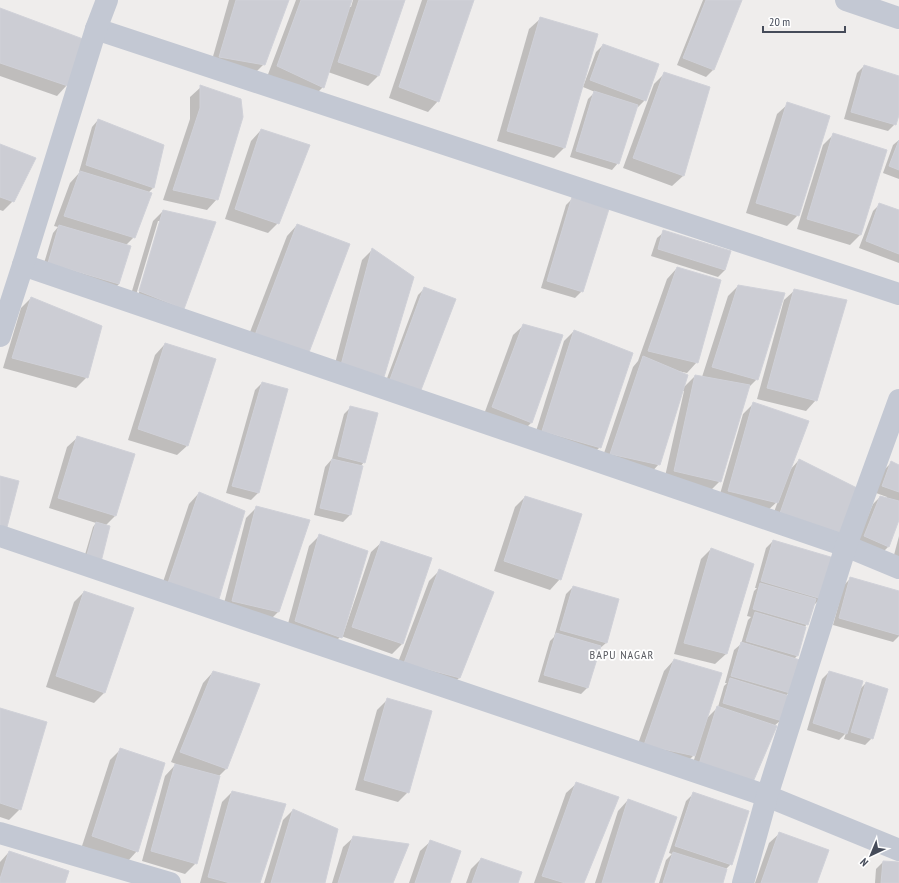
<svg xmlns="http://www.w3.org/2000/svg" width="899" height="883" font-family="'PT Sans Narrow',sans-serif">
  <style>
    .shadow { fill: #0003; fill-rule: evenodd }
    .building { fill: #cccdd4; stroke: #d0d1d8 }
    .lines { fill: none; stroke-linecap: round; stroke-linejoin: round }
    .minor { stroke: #c3c8d3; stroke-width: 22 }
    .labels { text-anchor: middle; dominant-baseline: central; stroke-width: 3.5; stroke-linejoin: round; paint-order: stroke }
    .neighbourhood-label { font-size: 12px; letter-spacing: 1px; fill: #595b61; stroke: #fff }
  </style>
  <rect width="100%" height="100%" fill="#efedec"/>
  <g class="shadow">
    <polygon points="229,0 288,0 264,64 253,75 210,67"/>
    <polygon points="296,0 351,0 349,7 351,7 353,0 404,0 378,76 368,86 328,72 323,87 313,97 267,77"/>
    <polygon points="422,0 473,0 438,101 428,112 389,98"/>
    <polygon points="703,0 741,0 713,70 706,77 677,65"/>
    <polygon points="0,9 67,85 57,96 0,76"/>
    <polygon points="540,19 564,148 554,158 497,141 529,29"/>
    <polygon points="603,45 645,100 638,107 636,107 618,163 612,170 570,157 588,99 595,92 583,87 596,52"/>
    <polygon points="864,66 899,77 899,111 895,124 888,131 844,119 857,73"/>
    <polygon points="665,73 683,176 672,186 623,168 654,84"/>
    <polygon points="201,87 217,199 207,210 163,200 190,119 190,97"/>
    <polygon points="788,104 798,215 787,226 746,213 777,114"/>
    <polygon points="98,120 162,145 153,188 148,193 134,237 125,246 119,284 112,291 42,270 53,233 58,227 54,226 70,183 80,172 79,172 92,127"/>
    <polygon points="261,130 278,223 268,233 225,219 251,141"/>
    <polygon points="833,135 886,151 860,235 850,245 797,229 823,145"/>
    <polygon points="899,140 899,179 883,173 893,145"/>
    <polygon points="0,145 13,201 3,211 0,210"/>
    <polygon points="573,198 582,291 575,298 541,288 566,205"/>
    <polygon points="880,204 899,211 899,263 859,248 873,211"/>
    <path d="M163,211L183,309L129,301L153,221ZM158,221H160L138,296L136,295Z"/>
    <polygon points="297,225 297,365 245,345 287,236"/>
    <polygon points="664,232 725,270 718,277 651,256 657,238"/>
    <polygon points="372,250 413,277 332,375 362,260"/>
    <polygon points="677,268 697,362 687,373 678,371 683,388 695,376 702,377 728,296 738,286 757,379 748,388 720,481 709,492 664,481 684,391 682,391 659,464 649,475 600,465 633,367 638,361 667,279"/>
    <polygon points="425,288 454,300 383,389 418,295"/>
    <polygon points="795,290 816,400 806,411 757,399 784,300"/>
    <polygon points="31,298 87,377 76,388 3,368 21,308"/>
    <polygon points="524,325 562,335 531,423 521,433 483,417 513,335"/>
    <polygon points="574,331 600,447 589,458 533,441 564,341"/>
    <polygon points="165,344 188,445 177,455 128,440 155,355"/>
    <polygon points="262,383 287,390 258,493 251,500 226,493 255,390"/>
    <polygon points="753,404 789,471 799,460 860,490 769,526 778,501 766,512 718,501 743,414"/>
    <polygon points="351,407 364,462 360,467 361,467 350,515 343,522 314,515 325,467 332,459 344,414"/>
    <polygon points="78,437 115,516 105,526 82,565 93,527 96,523 49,508 67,447"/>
    <polygon points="891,463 899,466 899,517 888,547 881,554 857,543 873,504 880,497 887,499 887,497 876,493 884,470"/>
    <polygon points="199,493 244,512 159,594 189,504"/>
    <polygon points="525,497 560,579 550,590 494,571 515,507"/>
    <polygon points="257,507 278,612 268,622 222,611 246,518"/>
    <polygon points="320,535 341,635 343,635 371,552 382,542 402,644 392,654 341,636 330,647 286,631 309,546"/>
    <polygon points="899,536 899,557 894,555"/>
    <polygon points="773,541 821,598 814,605 813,605 807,624 804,628 797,656 794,659 789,692 786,696 781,720 774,726 690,774 696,753 683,766 634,755 664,671 674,660 706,719 718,707 724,686 727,683 725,683 734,650 741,644 748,620 751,617 747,616 754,591 757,588 755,588 766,548"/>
    <polygon points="711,549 753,564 726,654 715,664 674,654 701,559"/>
    <polygon points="440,570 460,677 449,688 394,673 429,581"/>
    <polygon points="851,578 899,592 899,636 893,642 833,625 844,585"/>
    <polygon points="573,587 618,600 606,643 598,650 588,687 581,694 538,682 550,641 554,637 566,594"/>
    <polygon points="84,592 104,693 94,703 46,687 74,602"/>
    <polygon points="213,672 258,685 226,769 218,777 196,863 185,874 142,861 165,776 176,764 171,762 203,683"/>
    <polygon points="829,672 859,690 866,683 872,738 865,745 844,739 846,733 839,740 807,730 822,679"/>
    <polygon points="388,699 408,792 398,802 355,790 377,710"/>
    <polygon points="0,709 20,809 9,820 0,817"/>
    <polygon points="120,750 137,851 127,862 82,846 110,760"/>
    <polygon points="577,783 583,883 534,883 566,793"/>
    <polygon points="232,792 259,883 200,883 222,802"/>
    <polygon points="693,794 731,864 726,869 722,883 659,883 666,860 672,854 669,853 686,801"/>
    <polygon points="628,800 653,883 595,883 618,811"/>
    <polygon points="293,810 324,883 264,883 283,820"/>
    <polygon points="780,833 816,883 755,883 769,843"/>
    <polygon points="354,837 392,883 332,883 343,847"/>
    <polygon points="431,841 449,883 409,883 420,851"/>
    <polygon points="9,852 64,883 0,883 0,862"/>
    <polygon points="481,859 517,883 466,883 471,869"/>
    <polygon points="883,862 899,863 899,883 875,883 876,869"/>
  </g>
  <g class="building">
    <polygon points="236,0 289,0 265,65 219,57"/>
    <polygon points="301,0 352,0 324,88 277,66"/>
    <polygon points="359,0 405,0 379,76 338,62"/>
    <polygon points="428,0 474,0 439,102 399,87"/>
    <polygon points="706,0 742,0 714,70 683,58"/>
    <polygon points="0,8 83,39 68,86 0,63"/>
    <polygon points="540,17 598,34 565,148 507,131"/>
    <polygon points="603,44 659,64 646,101 590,80"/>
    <polygon points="864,65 899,76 899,115 896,125 851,112"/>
    <polygon points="664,72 710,87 684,176 633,158"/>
    <polygon points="200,85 241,99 243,117 218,200 173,190 200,108"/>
    <polygon points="594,91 638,105 619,164 576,151"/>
    <polygon points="787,102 830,116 799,216 756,203"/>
    <polygon points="98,119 164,145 154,188 86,165"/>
    <polygon points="261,129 310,145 279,224 235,209"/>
    <polygon points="833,133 887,150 861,235 807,219"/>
    <polygon points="899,140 899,170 889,166"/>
    <polygon points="0,144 36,158 14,202 0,197"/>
    <polygon points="80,171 152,193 135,238 64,216"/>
    <polygon points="572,197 609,209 583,292 547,281"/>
    <polygon points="879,203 899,210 899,254 866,241"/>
    <polygon points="163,210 216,222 184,309 139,291"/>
    <polygon points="297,224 350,244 308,355 255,335"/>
    <polygon points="59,225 131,246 119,284 48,263"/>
    <polygon points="663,230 731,251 725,270 658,249"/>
    <polygon points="372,248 414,277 384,377 341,365"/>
    <polygon points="677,267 721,280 698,363 648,351"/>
    <polygon points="738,285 785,293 758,380 712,367"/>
    <polygon points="424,287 456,299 421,390 389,382"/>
    <polygon points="794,289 847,300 817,401 767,388"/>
    <polygon points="31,297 102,326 88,378 12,358"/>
    <polygon points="523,324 563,335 532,423 492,407"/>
    <polygon points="574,330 633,353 601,448 542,431"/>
    <polygon points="165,343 216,359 188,446 138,429"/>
    <polygon points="643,356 688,375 660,465 610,454"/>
    <polygon points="695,375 750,385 721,482 674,471"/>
    <polygon points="262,382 288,389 259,493 232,486"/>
    <polygon points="753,402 809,421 778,503 728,491"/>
    <polygon points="350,406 378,413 365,463 338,456"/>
    <polygon points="77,436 135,454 116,516 58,498"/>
    <polygon points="332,459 363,466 351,515 320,508"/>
    <polygon points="799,459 861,490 843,537 779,516"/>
    <polygon points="891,461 899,465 899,492 882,486"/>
    <polygon points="0,476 19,481 6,531 0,530"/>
    <polygon points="199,492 245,511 219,599 168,583"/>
    <polygon points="525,496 582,514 561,580 504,561"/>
    <polygon points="880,496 899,501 899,520 889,547 864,536"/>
    <polygon points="256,506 310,520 279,612 232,601"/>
    <polygon points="96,522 110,526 100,566 85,562"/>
    <polygon points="319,534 368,551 342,638 295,621"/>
    <polygon points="773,540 834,558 822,599 761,581"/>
    <polygon points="381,541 432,558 403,644 352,627"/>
    <polygon points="711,548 754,564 727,654 684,643"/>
    <polygon points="439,569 494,592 460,678 404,663"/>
    <polygon points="850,577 899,591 899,635 839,618"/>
    <polygon points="760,583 816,599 808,625 753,609"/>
    <polygon points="573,586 619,599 607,643 560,630"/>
    <polygon points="84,591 134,608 105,693 56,676"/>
    <polygon points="755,612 806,627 798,656 746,641"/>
    <polygon points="556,633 601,646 588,688 544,675"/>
    <polygon points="741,642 800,660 790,693 731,676"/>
    <polygon points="674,659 722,673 695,756 644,745"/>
    <polygon points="213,671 260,684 227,769 180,752"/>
    <polygon points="829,671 863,681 847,734 813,723"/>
    <polygon points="730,678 789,696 782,721 723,703"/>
    <polygon points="866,682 888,689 873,739 851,732"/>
    <polygon points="387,698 432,711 409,793 364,780"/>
    <polygon points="717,706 777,726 753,782 699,764"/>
    <polygon points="0,708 47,722 21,810 0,803"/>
    <polygon points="120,748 165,763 138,852 92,836"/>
    <polygon points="175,764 220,776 197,864 151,851"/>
    <polygon points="576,782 619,797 584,883 565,883 542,876"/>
    <polygon points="232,791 286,804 260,883 230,883 208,877"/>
    <polygon points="693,792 749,811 732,865 675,846"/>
    <polygon points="628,799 677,817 654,883 602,883"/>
    <polygon points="293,809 338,829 325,883 271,883"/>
    <polygon points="779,832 829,850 817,883 761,883"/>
    <polygon points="353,836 409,844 393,883 338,883"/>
    <polygon points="430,840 461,851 450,883 415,883"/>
    <polygon points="9,851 69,871 65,883 0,883 0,879"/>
    <polygon points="673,852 727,869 723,883 663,883"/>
    <polygon points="481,858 522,872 518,883 472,883"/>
    <polygon points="883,861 899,862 899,883 881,883"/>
  </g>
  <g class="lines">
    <g class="minor">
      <polyline points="846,0 899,18"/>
      <polyline points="96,29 899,294"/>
      <polyline points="23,265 846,546 899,568"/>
      <polyline points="0,336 23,265 96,29 107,0"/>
      <polyline points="0,536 767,796 899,850"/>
      <polyline points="0,833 170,883"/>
      <polyline points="743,883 767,796 846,546 899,400"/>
    </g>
  </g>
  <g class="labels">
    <g class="neighbourhood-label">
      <text x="622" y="654">BAPU NAGAR</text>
    </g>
  </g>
  <g transform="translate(871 855) rotate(224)" stroke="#ffffff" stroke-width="3" paint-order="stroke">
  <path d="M0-3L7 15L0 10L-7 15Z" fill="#454b59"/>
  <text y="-6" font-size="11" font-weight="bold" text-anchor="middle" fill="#454b59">N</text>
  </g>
  <path d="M763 26v6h82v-6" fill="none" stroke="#454b59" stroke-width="2"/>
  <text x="769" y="26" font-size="12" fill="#454b59" stroke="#ffffff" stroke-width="3" paint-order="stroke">20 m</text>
</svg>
